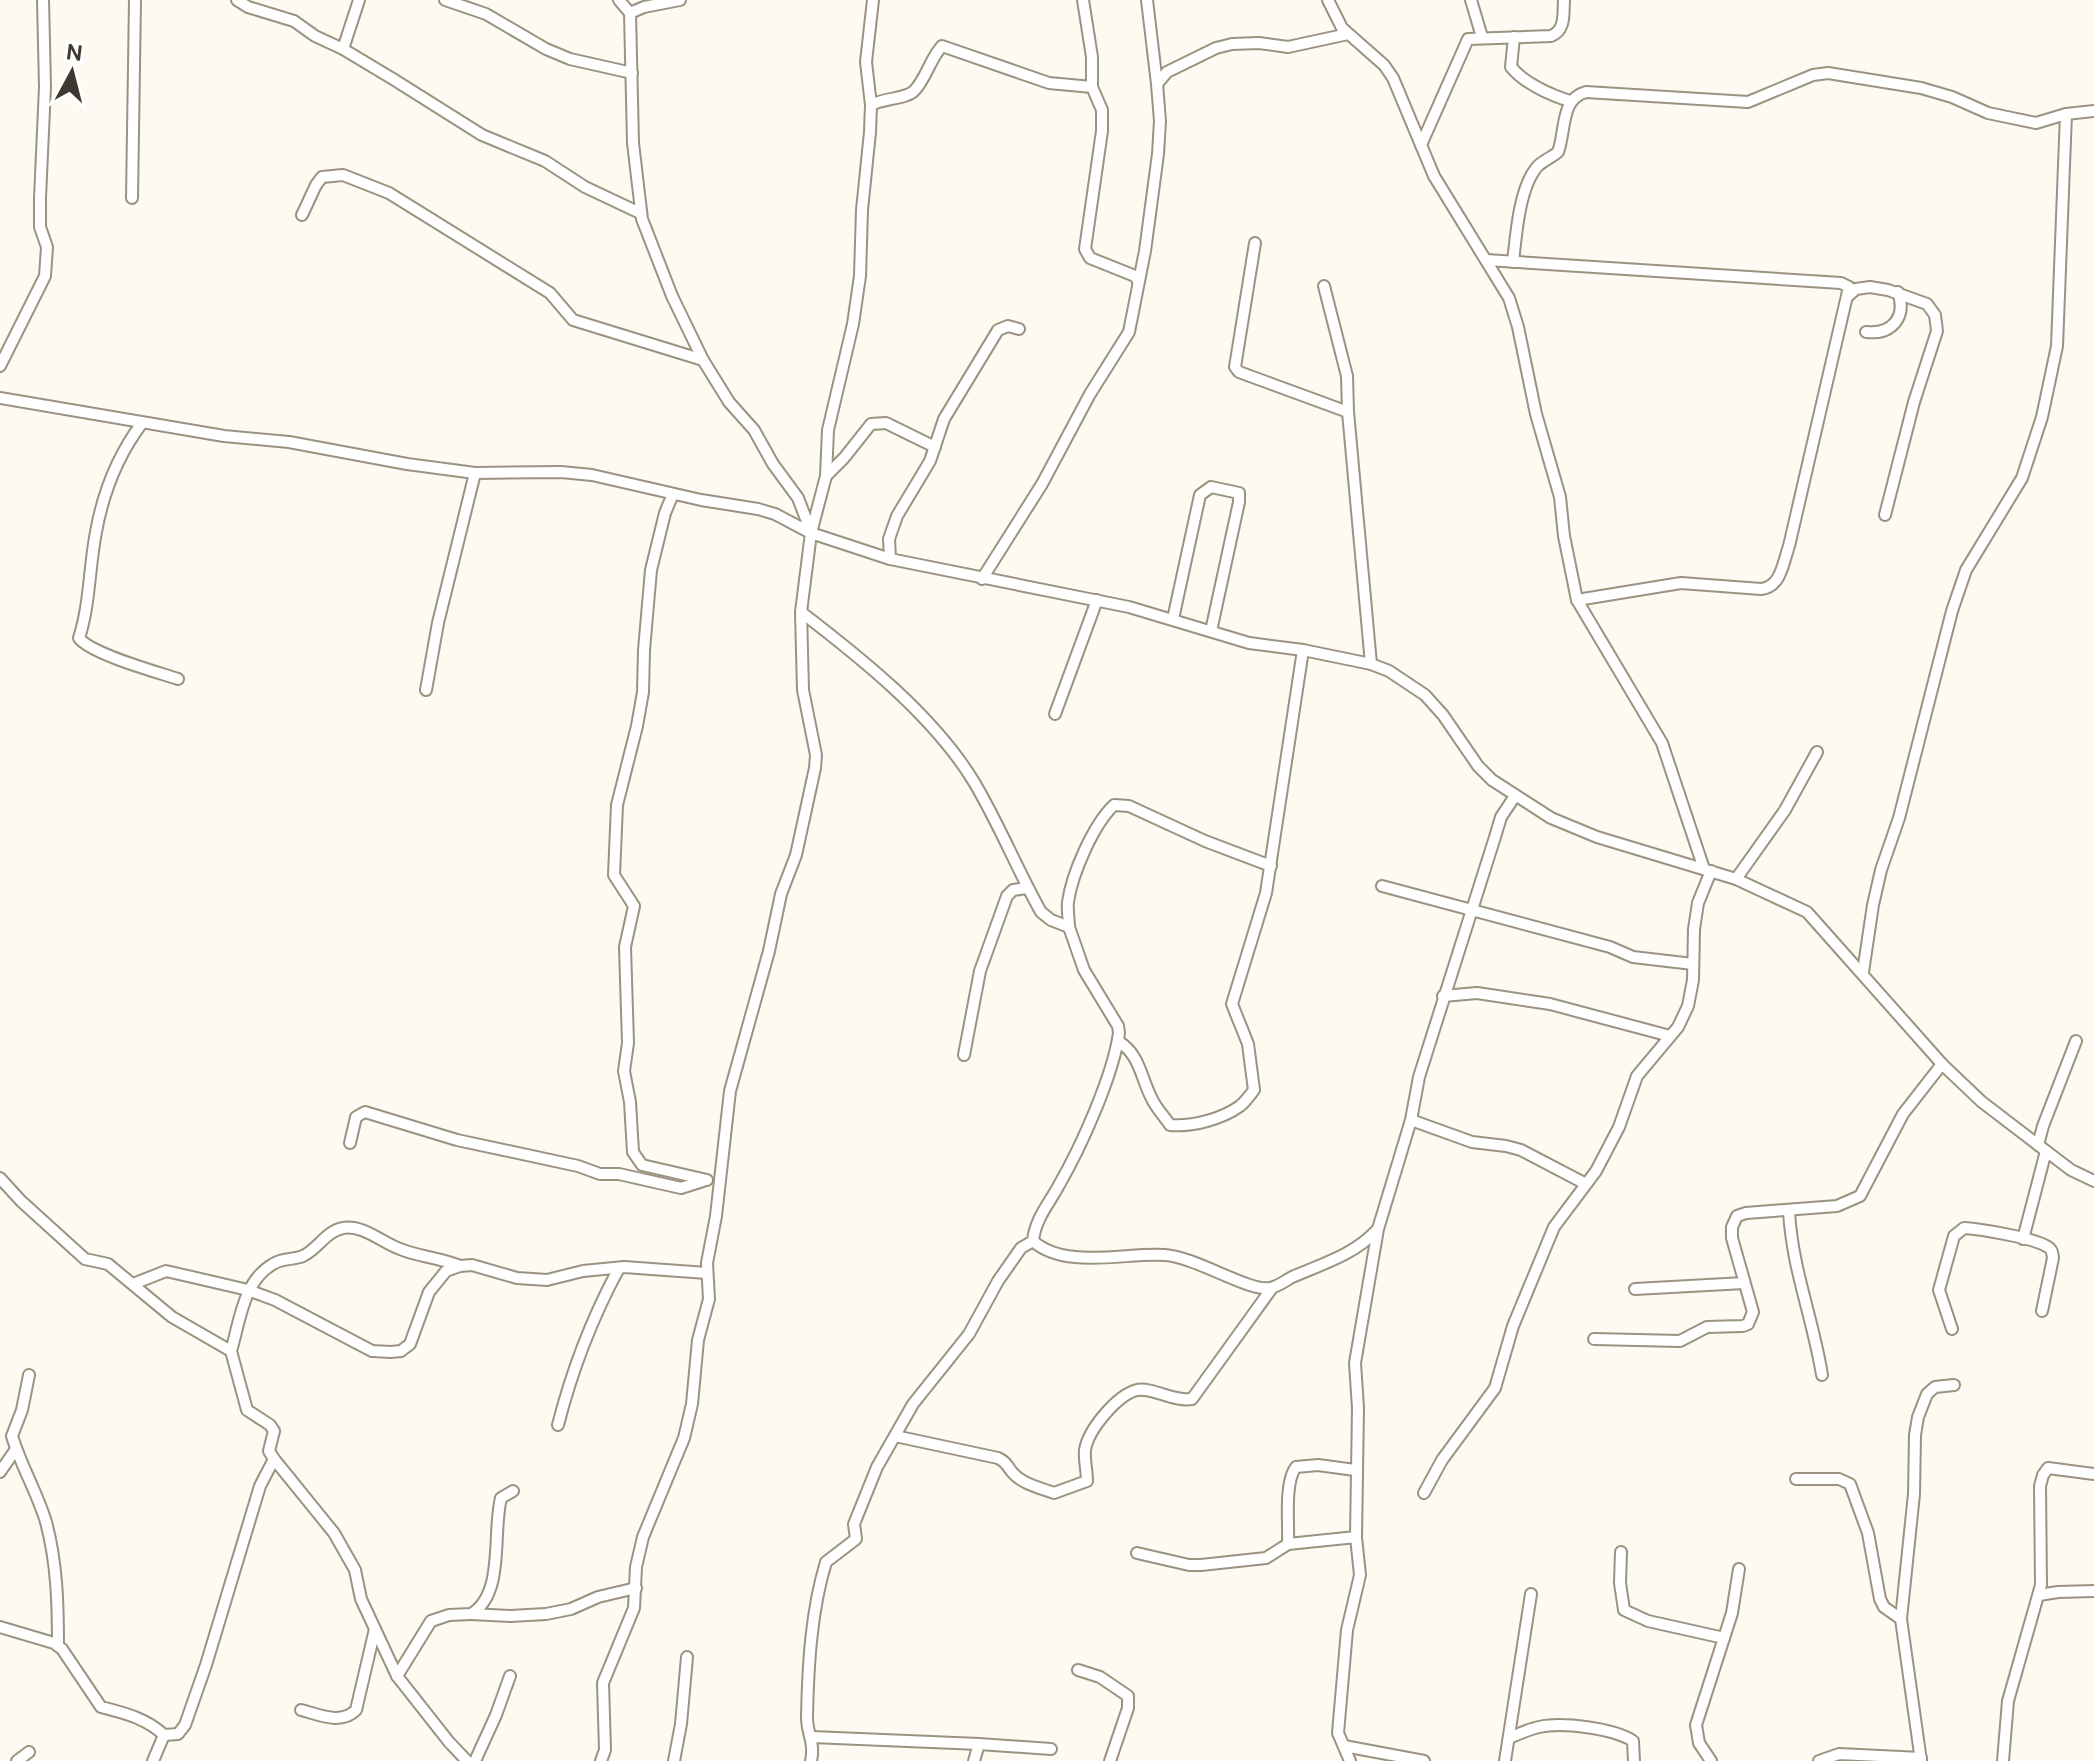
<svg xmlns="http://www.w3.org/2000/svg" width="2094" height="1761" font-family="'DM Sans',sans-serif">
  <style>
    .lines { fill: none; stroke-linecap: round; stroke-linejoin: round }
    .minor-casing { stroke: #9b9280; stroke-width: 14 }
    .minor { stroke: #fff; stroke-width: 10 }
  </style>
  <rect width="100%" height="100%" fill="#fdfaf2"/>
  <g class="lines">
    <defs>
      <g id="minor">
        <polyline points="237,0 248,7 294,21 315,36 343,49 393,79 482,135 545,161 585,187 640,213"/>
        <polyline points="445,0 486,14 546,49 570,59 632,73"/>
        <polyline points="619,0 630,13"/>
        <polyline points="680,0 644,7 630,13 633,143 642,219 672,296 703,360 729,402 754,430 773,464 798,498 811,532"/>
        <polyline points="1083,0 1092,57 1092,87"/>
        <polyline points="1147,0 1157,84"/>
        <polyline points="1328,0 1342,28 1384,65 1393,78 1434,176 1509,298 1518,327 1536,414 1560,497 1564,536 1577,600 1662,743 1704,869"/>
        <polyline points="1471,0 1482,37"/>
        <path d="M1514,37L1511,67C1524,83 1550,95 1570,101"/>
        <polyline points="343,49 359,0"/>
        <path d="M871,105C883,98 906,99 914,91C926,79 930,59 942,46L1049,83L1092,87L1102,110V131L1085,249L1090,258L1135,276L1138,281"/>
        <path d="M1421,145L1468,39L1551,36C1566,30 1563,14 1564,0"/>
        <polyline points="132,198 135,0"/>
        <polyline points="302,215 316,185 322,177 343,175 389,193 550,293 573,320 703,360"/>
        <polyline points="1255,243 1235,367 1239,372 1348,412"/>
        <path d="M1486,260L1841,283L1849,287L1789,546C1783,563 1781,587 1761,589L1681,583L1577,600"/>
        <path d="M1513,262C1516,236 1519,188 1537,167C1542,161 1551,158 1558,152C1566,131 1560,99 1586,92L1748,102L1813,75L1828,73L1921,88L1952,97L1988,113L2036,123L2066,114L2094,111"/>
        <polyline points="1324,286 1347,376 1348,412 1371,664"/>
        <polyline points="1847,297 1856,289 1870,287 1888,290 1927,304 1935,315 1937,331 1914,402 1885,515"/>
        <path d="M1866,332C1892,335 1907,317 1898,292"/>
        <polyline points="0,366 45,276 47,247 40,227 40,198 45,87 43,0"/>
        <polyline points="0,398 224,436 289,442 407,464 475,473 561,472 592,475 701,500 758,509 775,514 811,533 890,559 1129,607 1249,643 1303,650 1371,664 1389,671 1425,695 1443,715 1478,766 1492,780 1551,818 1597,837 1736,879 1807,912 1942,1064 1982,1102 2071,1170 2094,1181"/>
        <path d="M142,423C118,455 103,493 96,532C89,568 90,604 79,638C91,654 157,672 178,679"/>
        <polyline points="826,476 844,458 871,424 886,423 935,447"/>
        <polyline points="673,494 665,513 651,570 644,650 643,692 637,726 617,805 614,875 634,906 625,947 628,1043 624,1071 630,1102 633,1152 642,1165 707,1180"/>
        <polyline points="890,559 889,539 897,516 930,461 944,419 998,330 1008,326 1019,329"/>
        <polyline points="982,579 1042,484 1090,394 1129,332 1145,251 1158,154 1160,121 1157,84 1167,72 1216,48 1232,44 1259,43 1288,47 1348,34"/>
        <path d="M801,612C861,658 934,716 974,782C999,824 1017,869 1041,912L1051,920L1069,927L1084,970L1118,1026L1119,1033C1113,1076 1081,1147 1059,1185C1049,1204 1035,1219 1033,1241L1021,1248L998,1281L969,1334L913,1404L877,1467L854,1524L856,1539L826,1562C811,1611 808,1666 807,1718C807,1733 815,1743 811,1761"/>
        <polyline points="1173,619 1200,495 1211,487 1239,493 1239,502 1211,631"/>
        <polyline points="426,690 438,623 475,473"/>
        <polyline points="1055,714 1097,600"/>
        <polyline points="1736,879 1785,810 1817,752"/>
        <polyline points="1382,886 1610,947 1633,957 1693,964"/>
        <path d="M1069,927C1069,919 1067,910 1068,902C1072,874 1093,825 1114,805L1129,806L1205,841L1271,866"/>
        <polyline points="1863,972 1873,905 1881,870 1899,818 1952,611 1966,570 2022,478 2042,417 2057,346 2066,114"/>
        <polyline points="1443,996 1477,993 1550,1004 1670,1036"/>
        <path d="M1118,1041C1140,1055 1140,1075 1151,1097C1155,1107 1164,1116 1170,1125C1192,1127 1222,1119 1240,1106C1245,1102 1250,1095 1254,1090L1248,1044L1232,1004L1266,893L1303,650"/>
        <polyline points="964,1055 980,971 1007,896 1013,890 1027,888"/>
        <polyline points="1411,1120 1472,1142 1506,1146 1521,1150 1586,1184"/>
        <polyline points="350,1143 356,1117 365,1112 457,1140 578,1166 600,1174 619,1174 681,1188 703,1181"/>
        <polyline points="2038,1145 2043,1126 2076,1041"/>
        <polyline points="0,1178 21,1201 85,1259 108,1264 172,1317 231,1351 247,1410 270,1425 274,1431 269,1451 274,1459 334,1533 355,1570 361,1599 397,1676 449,1742 467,1761"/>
        <path d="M1789,1211C1792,1269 1813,1318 1822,1375"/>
        <polyline points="2023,1239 2046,1151"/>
        <path d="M1033,1241C1065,1270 1127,1252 1165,1255C1196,1257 1249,1292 1270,1288C1277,1287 1285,1281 1292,1277C1322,1264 1354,1255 1377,1230"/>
        <polyline points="133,1284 166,1271 248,1290 275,1300 372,1351 391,1352 401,1351 410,1344 429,1292 446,1271 460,1266 472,1265 517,1278 547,1280 583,1271 624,1267 707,1273"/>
        <polyline points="1635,1289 1744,1283"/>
        <path d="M1952,1329L1939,1290L1954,1236L1964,1228C1980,1229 2035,1238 2048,1247C2053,1250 2052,1253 2053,1258L2042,1311"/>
        <polyline points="1594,1339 1680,1341 1707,1327 1743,1326 1748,1324 1753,1312 1732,1238 1732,1227 1737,1216 1746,1213 1837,1206 1860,1196 1903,1114 1942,1064"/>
        <path d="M231,1351C240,1321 243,1281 273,1264C282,1258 293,1260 303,1256C318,1249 326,1231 343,1228C362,1224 383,1243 400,1249C420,1257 441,1258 460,1266"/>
        <path d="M29,1375L22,1410L12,1436C21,1466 37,1492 46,1522C57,1563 58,1604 58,1646"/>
        <path d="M558,1425C572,1370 592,1318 619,1268"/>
        <path d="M895,1436L998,1458C1007,1462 1006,1465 1012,1472C1022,1484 1040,1488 1054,1493L1087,1481C1087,1471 1084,1459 1085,1450C1088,1430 1117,1395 1137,1390C1153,1387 1173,1402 1192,1399L1272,1288"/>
        <polyline points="0,1472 16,1449"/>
        <polyline points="1796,1479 1839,1479 1850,1484 1868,1533 1880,1599 1884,1607 1901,1619"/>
        <polyline points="1424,1493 1442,1460 1495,1388 1513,1326 1554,1227 1596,1171 1619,1127 1637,1076 1678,1027 1688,1006 1693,980 1694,929 1698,903 1711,871"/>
        <path d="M1288,1544C1289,1524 1284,1482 1296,1467L1318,1465L1355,1470"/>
        <polyline points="1621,1552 1620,1583 1624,1610 1648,1621 1724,1638"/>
        <polyline points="1137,1553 1189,1565 1201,1565 1266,1558 1288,1544 1356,1537"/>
        <polyline points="2039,1595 2058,1592 2094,1591"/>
        <polyline points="471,1614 510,1616 546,1614 571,1609 598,1597 636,1588"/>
        <path d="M0,1627L54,1643L62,1649L101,1707C124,1713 146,1718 164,1735L178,1734L185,1725L206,1665L260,1486L274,1459"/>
        <polyline points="1078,1670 1100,1677 1128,1696 1128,1708 1110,1761"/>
        <path d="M397,1676L431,1621L449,1615L471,1614C505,1594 492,1533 501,1498L513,1491"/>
        <path d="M301,1710C320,1715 341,1725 356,1710L375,1629"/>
        <polyline points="812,1737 979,1744 974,1761"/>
        <path d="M1509,1738C1519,1734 1529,1729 1539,1727C1562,1722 1613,1728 1633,1741L1634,1761"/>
        <polyline points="979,1744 1051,1749"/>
        <polyline points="1344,1746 1424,1761"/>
        <polyline points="17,1761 29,1752"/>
        <polyline points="153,1761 164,1735"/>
        <polyline points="475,1761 496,1715 510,1676"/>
        <polyline points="601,1761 605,1750 603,1683 634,1608 636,1567 643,1537 684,1438 692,1404 698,1340 709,1299 707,1263 716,1216 730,1091 769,951 781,894 796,855 815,768 816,755 803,690 801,612 811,533 826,476 828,430 853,324 860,276 862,210 870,132 871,105 866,62 873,0"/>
        <polyline points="674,1761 681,1724 687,1657"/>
        <polyline points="1350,1761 1338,1733 1347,1630 1360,1575 1356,1537 1358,1408 1355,1363 1378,1229 1411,1120 1419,1077 1495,837 1501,817 1515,796"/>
        <polyline points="1505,1761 1531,1594"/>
        <polyline points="1711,1761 1699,1743 1696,1725 1732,1613 1739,1569"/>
        <polyline points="1819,1761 1839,1754 1921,1758"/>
        <polyline points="1921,1761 1901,1619 1914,1494 1915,1435 1918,1417 1927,1394 1935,1387 1954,1385"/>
        <polyline points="2003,1761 2008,1701 2041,1585 2040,1486 2043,1475 2048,1468 2094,1474"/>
      </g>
    </defs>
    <use href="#minor" class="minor-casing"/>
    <use href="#minor" class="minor"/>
  </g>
  <g transform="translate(72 72) rotate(7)" stroke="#ffffff" stroke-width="6" paint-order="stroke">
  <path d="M0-6L14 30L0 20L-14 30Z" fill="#3d3931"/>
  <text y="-12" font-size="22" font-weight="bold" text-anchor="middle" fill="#3d3931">N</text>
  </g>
</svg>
